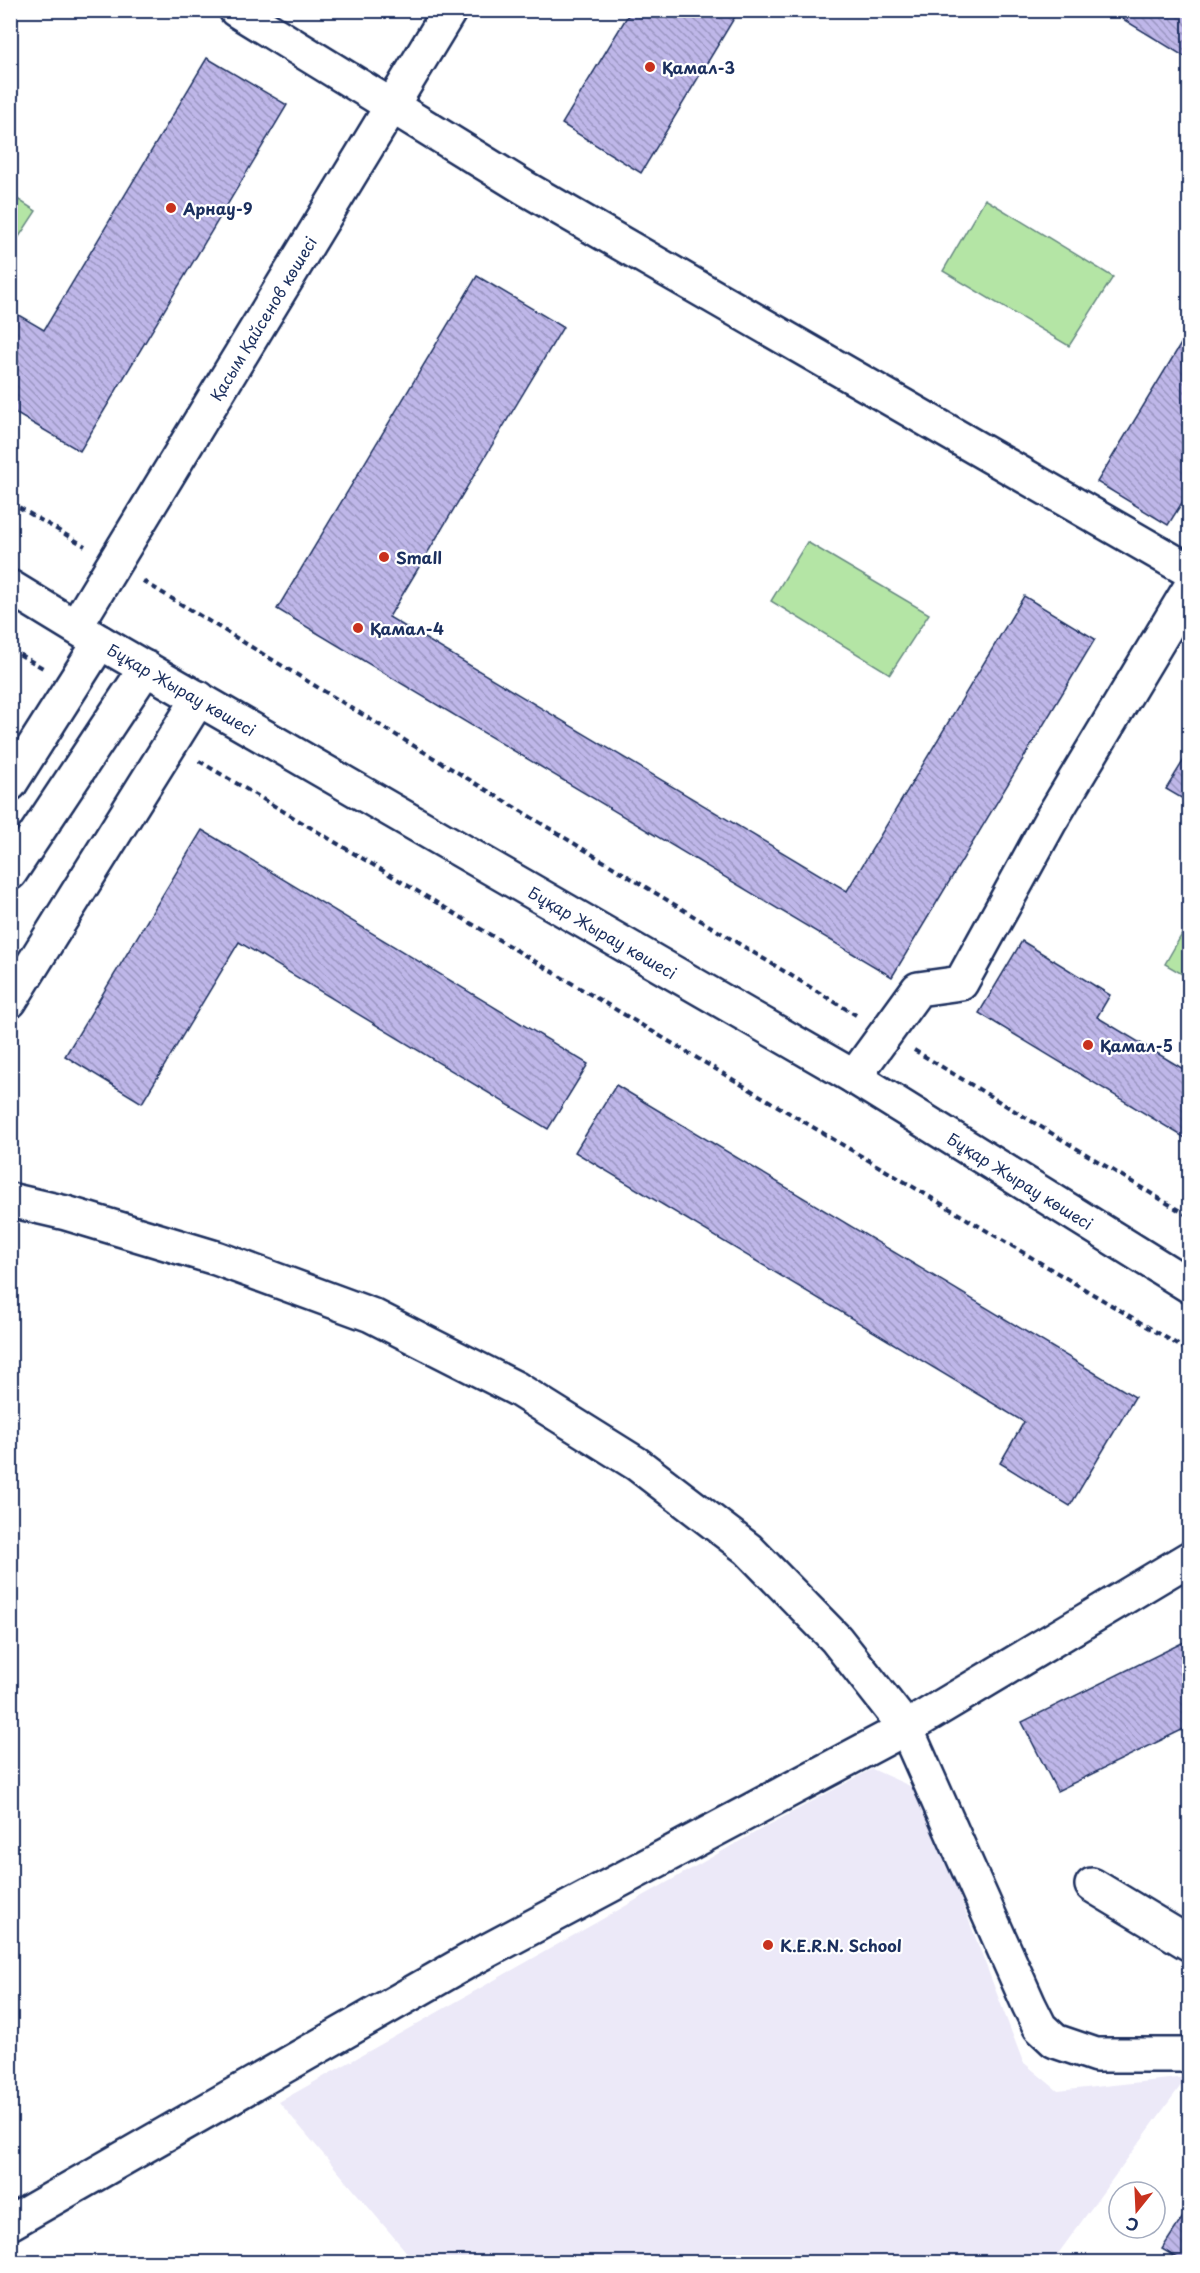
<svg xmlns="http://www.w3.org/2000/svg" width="1200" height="2273" font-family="'Playpen Sans',sans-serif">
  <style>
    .built { fill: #ece9f8 }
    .pitch { fill: #b4e5a5; stroke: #688a82; stroke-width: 1.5 }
    .building { fill: url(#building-back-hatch); stroke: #1b2f5e; stroke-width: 1.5 }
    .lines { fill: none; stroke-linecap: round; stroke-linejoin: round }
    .minor-casing { stroke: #1b2f5e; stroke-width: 38 }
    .path { stroke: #1b2f5e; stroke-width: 4; stroke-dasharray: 6 4.5; stroke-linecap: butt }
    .minor { stroke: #fff; stroke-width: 33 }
    .poi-dot { fill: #c8321e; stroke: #fff; stroke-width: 2 }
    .labels { text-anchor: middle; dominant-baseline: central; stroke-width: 4.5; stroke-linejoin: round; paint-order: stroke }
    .poi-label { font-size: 16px; font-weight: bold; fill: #1b2f5e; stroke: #fff; text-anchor: start }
    .street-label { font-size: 16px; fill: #1b2f5e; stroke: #fff }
  </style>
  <defs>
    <pattern id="building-back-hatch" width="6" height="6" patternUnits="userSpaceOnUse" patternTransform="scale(1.5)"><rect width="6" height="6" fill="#bfb7e9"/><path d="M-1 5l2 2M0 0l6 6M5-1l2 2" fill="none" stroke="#9a95c0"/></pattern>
  </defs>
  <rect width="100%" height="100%" fill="#fff"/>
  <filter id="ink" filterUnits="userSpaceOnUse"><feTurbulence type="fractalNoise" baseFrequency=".0167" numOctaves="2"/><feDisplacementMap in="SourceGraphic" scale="12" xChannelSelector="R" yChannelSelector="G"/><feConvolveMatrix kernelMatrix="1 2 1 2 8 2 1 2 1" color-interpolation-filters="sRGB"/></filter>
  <g filter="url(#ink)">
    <polygon class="built" points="872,1769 919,1790 1023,2062 1058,2091 1187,2077 1052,2262 415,2262 279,2102 765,1827"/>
    <g class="pitch">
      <polygon points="11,195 36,211 11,249"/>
      <polygon points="985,199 1113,277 1069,346 943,271"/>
      <polygon points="807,542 929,614 890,674 771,601"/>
      <polygon points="1189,922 1190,978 1189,978 1165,964"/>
    </g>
    <g class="building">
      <polygon points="631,10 739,10 641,173 562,124"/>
      <polygon points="1108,10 1190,10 1190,60"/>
      <polygon points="207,58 287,105 80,451 10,410 10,310 44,330"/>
      <polygon points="477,276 563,327 389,617 847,891 1024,596 1095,639 892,977 277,609"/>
      <polygon points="1190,329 1190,490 1168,525 1097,482"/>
      <polygon points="1190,750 1190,803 1166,789"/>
      <polygon points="202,830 588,1064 548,1129 239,942 142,1103 65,1056"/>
      <polygon points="1022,941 1110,995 1097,1017 1190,1073 1190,1141 979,1013"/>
      <polygon points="616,1085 1135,1397 1070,1506 1000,1463 1024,1422 575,1152"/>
      <polygon points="1190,1639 1190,1726 1057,1791 1022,1722"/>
      <polygon points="1190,2206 1190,2262 1184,2262 1162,2249"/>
    </g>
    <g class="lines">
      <defs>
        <g id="minor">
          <polyline points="236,10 525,188 1190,571"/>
          <path id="s1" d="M10,587L100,642L854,1077L1190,1286"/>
          <path id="s2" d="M76,626L450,10"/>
          <polyline points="10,784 100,642"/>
          <polyline points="10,873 146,668"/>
          <polyline points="10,1001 199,698"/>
          <polyline points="854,1077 918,989 961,983 1049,823 1190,588"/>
          <polyline points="10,1200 66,1213 216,1258 371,1315 517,1389 637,1464 748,1549 836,1639 906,1728 1029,2005 1040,2027 1055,2041 1096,2055 1190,2055"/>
          <polyline points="1092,1885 1190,1944"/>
          <polyline points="10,2223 468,1961 906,1728 1190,1558"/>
        </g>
      </defs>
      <use href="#minor" class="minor-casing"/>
      <g class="path">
        <polyline points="10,502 85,546"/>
        <polyline points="143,581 856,1015"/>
        <polyline points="10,649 43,668"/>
        <polyline points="199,761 1190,1352"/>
        <polyline points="914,1050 1190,1217"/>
      </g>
      <use href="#minor" class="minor"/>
    </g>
  </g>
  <g class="poi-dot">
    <circle cx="650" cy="67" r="6"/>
    <circle cx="171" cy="208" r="6"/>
    <circle cx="384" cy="557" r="6"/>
    <circle cx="358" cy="628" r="6"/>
    <circle cx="1088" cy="1045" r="6"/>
    <circle cx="768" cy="1945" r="6"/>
  </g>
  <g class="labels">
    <g class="poi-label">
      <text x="662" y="67">Қамал-3</text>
      <text x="183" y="208">Арнау-9</text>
      <text x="396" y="557">Small</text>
      <text x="370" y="628">Қамал-4</text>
      <text x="1100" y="1045">Қамал-5</text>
      <text x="780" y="1945">K.E.R.N. School</text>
    </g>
    <g class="street-label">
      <text stroke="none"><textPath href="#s2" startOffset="360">Қасым Қайсенов көшесі</textPath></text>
      <text stroke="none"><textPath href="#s1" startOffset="200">Бұқар Жырау көшесі</textPath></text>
      <text stroke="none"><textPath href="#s1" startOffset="686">Бұқар Жырау көшесі</textPath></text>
      <text stroke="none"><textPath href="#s1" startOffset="1172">Бұқар Жырау көшесі</textPath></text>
    </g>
  </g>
  <rect width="1200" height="2273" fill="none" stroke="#fff" stroke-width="36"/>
  <rect x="18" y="18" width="1164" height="2237" fill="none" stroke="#1b2f5e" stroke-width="2" filter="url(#ink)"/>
  <g transform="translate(1137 2210) rotate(198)"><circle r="28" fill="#ffffff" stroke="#a4acbf" stroke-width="1.5"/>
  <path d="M0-4.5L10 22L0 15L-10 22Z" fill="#c8321e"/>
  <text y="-9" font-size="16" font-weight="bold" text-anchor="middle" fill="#1b2f5e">С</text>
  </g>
</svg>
